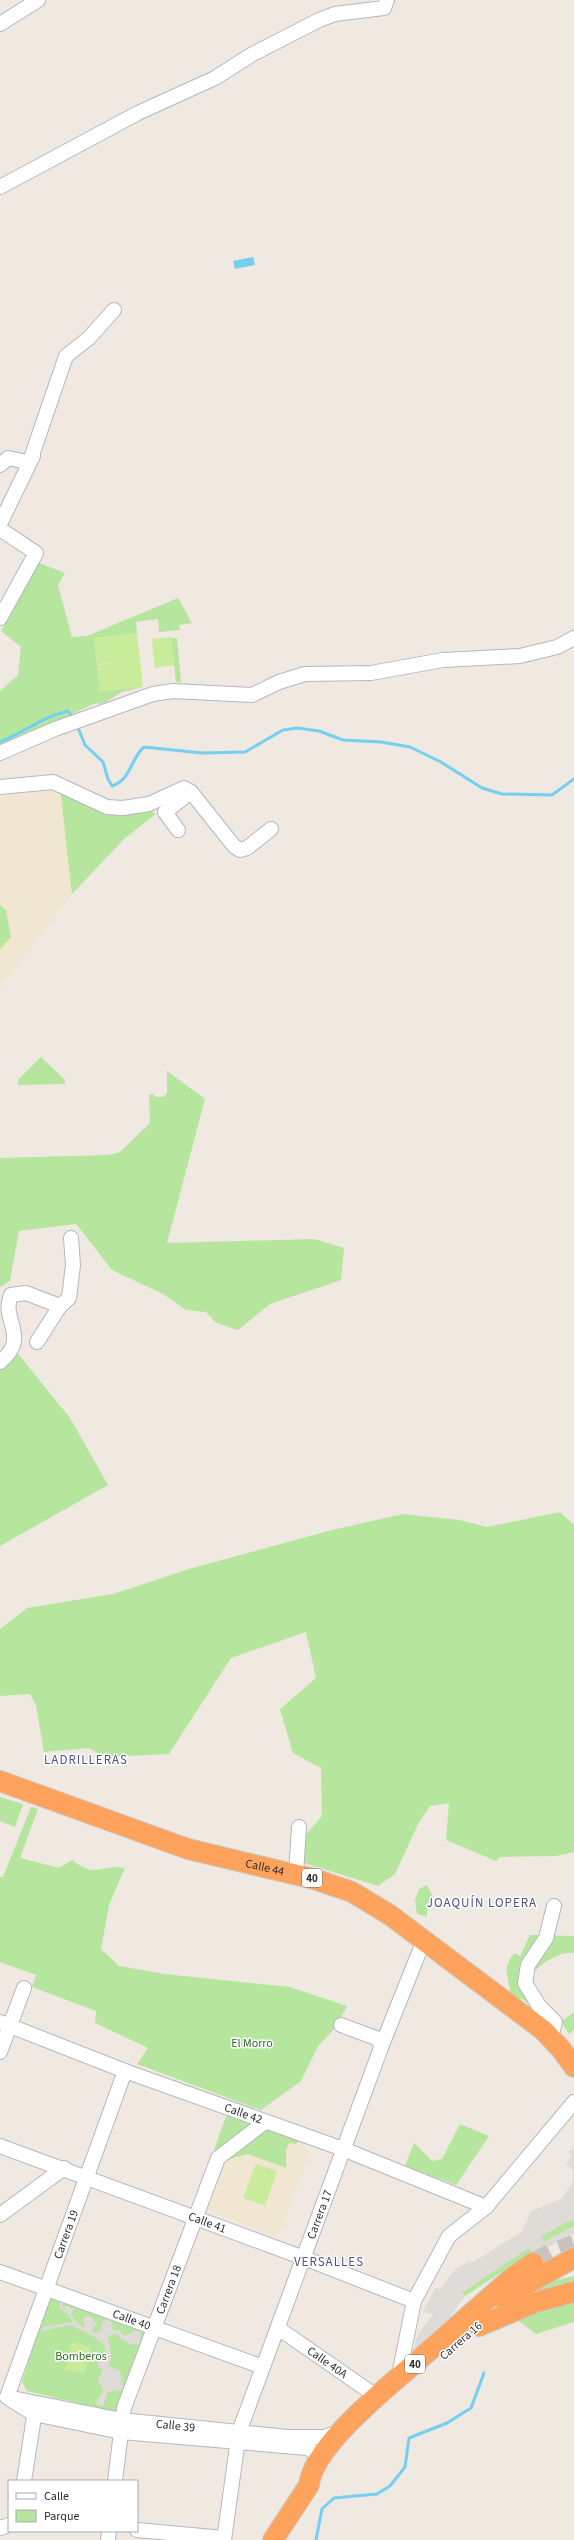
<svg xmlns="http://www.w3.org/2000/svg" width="574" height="2540" font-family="'Source Sans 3',sans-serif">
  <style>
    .education { fill: #f0e6d1 }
    .green { fill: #b6e59e }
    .pitch { fill: #c9ec9a }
    .plaza { fill: #dfdcd8 }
    .water { fill: #75cff0 }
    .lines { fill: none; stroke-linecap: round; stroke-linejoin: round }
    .stream { stroke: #75cff0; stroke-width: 3 }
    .highway-tunnel { stroke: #c8c4bd; stroke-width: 20; stroke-dasharray: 20 10; stroke-linecap: butt }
    .minor-casing { stroke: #b4b7c1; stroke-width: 16 }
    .highway-casing { stroke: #c9c9c9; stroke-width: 22 }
    .minor { stroke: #fff; stroke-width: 14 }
    .highway { stroke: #ffa35c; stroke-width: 20 }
    .labels { text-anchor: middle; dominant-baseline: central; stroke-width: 3; stroke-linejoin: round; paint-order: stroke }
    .shield { fill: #fff; stroke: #6d6d6d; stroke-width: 1 }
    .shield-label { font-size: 11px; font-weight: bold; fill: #2e2e2e }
    .street-label { font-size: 12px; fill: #2e2e2e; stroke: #fff }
    .park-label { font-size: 12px; fill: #2c6e1b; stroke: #fff }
    .neighbourhood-label { font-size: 13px; letter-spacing: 1px; fill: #4d5680; stroke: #fff }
  </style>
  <rect width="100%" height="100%" fill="#efe9e1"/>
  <g class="education">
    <polygon points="60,788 72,894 0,987 0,797"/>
    <polygon points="289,2142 311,2149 278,2237 207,2210 226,2160"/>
  </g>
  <g class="green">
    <polygon points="37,562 65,573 58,585 72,637 87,636 178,598 192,623 179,625 180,630 159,632 158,619 136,622 137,633 94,638 100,691 143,687 122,692 102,704 96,703 0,747 0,691 18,675 21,647 1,631"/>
    <polygon points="171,638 177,638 181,682 176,682"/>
    <polygon points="60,788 109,813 147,809 156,814 124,839 72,894"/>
    <polygon points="0,905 6,910 11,937 0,949"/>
    <polygon points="41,1057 65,1080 65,1084 18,1085 18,1080"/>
    <polygon points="167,1071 205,1099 167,1243 314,1239 344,1248 341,1280 270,1304 238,1330 216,1323 206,1312 186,1310 163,1294 112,1270 76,1224 19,1231 10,1281 0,1287 0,1158 109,1155 120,1152 150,1123 149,1095 153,1094 156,1097 163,1097 167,1093"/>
    <polygon points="15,1350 70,1418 108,1485 0,1546 0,1365"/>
    <polygon points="560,1512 574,1525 574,1852 556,1856 500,1857 496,1861 446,1840 449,1803 430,1806 418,1824 395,1874 378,1886 301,1862 303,1838 322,1816 321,1768 293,1753 280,1709 316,1678 306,1632 231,1658 169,1754 105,1757 89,1748 44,1752 36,1705 30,1694 0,1696 0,1629 27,1608 113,1594 189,1569 332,1530 403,1514 459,1520 487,1527"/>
    <polygon points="0,1797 23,1804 15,1827 0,1821"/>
    <path d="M31,1807L38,1809L20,1858L59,1868L72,1860C96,1879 99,1864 125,1868L109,1905L101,1949L119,1966L164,1974L290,1987L347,2006L336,2027L318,2046L301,2081L261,2110L137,2064L148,2048L95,2023L96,2011L32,1987L36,1975L0,1962V1877H3Z"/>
    <polygon points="427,1885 433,1897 427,1905 427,1917 417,1914 415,1900 419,1889"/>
    <path d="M530,1935L574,1936V1953C560,1951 535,1965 530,1980C528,1989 534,2006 535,2015L528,2009L530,2005L521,1998L518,2002L510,1993C509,1974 501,1971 514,1953L520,1956Z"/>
    <polygon points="574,2012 574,2030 569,2034 561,2022"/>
    <polygon points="227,2114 250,2122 251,2128 220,2152 214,2150"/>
    <polygon points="460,2124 489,2136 456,2185 405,2166 414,2143 432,2161 442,2159"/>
    <polygon points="264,2129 289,2136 299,2141 296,2144 289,2143 286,2150 286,2168 248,2154 226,2160"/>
    <polygon points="574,2220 574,2226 544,2242 541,2236 564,2223"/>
    <polygon points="529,2247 534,2254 506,2269 465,2296 461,2293"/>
    <polygon points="574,2276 574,2287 504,2308 548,2282"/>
    <polygon points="50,2294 145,2331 115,2412 27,2391 22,2382"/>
    <polygon points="574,2297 574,2322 536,2334 511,2315"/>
  </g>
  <g class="pitch">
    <polygon points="137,633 143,687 100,691 97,665 117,662 97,664 94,638"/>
    <polygon points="171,637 174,665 155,668 152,639"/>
    <polygon points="256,2164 277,2171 265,2206 243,2198"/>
    <polygon points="72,2342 91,2347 84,2373 65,2369"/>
  </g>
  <g class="plaza">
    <polygon points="574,2148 574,2220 564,2223 541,2236 544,2242 574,2226 574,2234 534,2254 529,2248 461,2293 465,2296 442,2328 411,2362 417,2336 433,2314 423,2312 435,2288 440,2289 455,2269 470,2261 472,2263 522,2231 531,2211 561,2199 573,2182 573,2170 566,2164 572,2155 568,2152"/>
    <polygon points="60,2301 64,2303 62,2306 64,2309 67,2306 74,2309 71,2314 77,2323 85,2328 83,2319 87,2316 91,2317 97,2324 91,2331 96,2333 102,2330 101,2326 105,2319 112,2322 113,2331 119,2330 124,2336 134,2332 135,2329 141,2332 140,2343 134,2345 122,2340 117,2334 112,2334 108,2338 111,2354 109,2366 120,2371 122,2377 120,2385 125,2385 122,2390 108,2392 103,2406 97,2405 97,2399 102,2394 103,2390 98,2381 103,2368 98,2368 98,2363 100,2357 106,2356 104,2345 93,2336 70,2325 41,2331 44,2327 73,2322 66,2312 60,2309"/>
  </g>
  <polygon class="water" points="253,257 255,265 235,269 233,261"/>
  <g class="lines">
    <g class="stream">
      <path d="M77,725L85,745L103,762L108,779L112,786C132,779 130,759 144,747L202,753L245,752L283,730L298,728L319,731L343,740L381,742L410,747L441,762L482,788L502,794L552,795L574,779"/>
      <path d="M0,742C25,732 42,717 68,711L73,718"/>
      <polyline points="316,2540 322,2509 334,2498 377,2494 390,2486 405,2467 409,2438 447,2423 471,2408 484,2373"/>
    </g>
    <polyline class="highway-tunnel" points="533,2263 552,2253 574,2245"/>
    <defs>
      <g id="minor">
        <polyline points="0,24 38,0"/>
        <polyline points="0,187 138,113 215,78 251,55 319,20 335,14 384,8 387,0"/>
        <polyline points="0,465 8,458 27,462 30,461 66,356 89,338 114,310"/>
        <polyline points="0,524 33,456"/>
        <polyline points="0,529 36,553 0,618"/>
        <polyline points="0,753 55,729 153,694 173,691 252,695 279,682 305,674 371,673 443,660 520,656 557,647 574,638"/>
        <polyline points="0,787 53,782 107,807 123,808 149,804 184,788 191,792 234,846 240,850 247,848 271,829"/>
        <polyline points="178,830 165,812 191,792"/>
        <polyline points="37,1342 60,1306"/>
        <path d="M0,1362C31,1337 0,1320 11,1295L26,1293L60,1306L69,1298L73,1265L71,1238"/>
        <polyline points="296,1874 299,1827"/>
        <path id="s1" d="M0,2022L125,2071L343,2149L486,2207"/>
        <polyline points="341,2025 376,2038 382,2045"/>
        <polyline points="551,2038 555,2022 539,2006 525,1983 528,1965 546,1938 554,1906"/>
        <polyline points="0,2052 24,1988"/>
        <path id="s2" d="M0,2146L304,2258L414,2301"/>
        <polyline points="0,2215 64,2168"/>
        <path id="s3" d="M0,2272L263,2367"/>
        <path id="s4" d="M278,2328L376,2396"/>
        <polyline points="399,2375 414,2301 449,2236 486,2207 574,2102"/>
        <path id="s5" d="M7,2397L125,2071"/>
        <path id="s6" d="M7,2397L122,2420L287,2437H324L341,2431"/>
        <polyline points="11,2400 34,2414 121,2432 308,2448 315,2453 318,2461 316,2466"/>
        <polyline points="24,2481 36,2404"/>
        <path id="s7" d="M115,2481L124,2408L218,2158L265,2122"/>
        <polyline points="0,2528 9,2525"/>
        <polyline points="137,2530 224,2538"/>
        <polyline points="108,2540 109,2531"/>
        <path id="s8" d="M224,2540L239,2432L382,2045L424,1940"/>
      </g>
      <g id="highway">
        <path id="s9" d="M0,1781L188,1849L314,1879L352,1892L390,1915L543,2030L561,2049L574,2067"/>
        <polyline points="505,2301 521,2287 574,2258"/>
        <polyline points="479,2326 536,2302 574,2292"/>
        <path d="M273,2540L309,2485C313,2446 386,2389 415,2363C448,2335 480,2305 513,2277L533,2263"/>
      </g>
    </defs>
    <use href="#minor" class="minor-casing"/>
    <use href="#highway" class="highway-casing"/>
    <use href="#minor" class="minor"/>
    <use href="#highway" class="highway"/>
  </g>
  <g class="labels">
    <g class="shield">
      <rect x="302" y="1869" width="20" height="18" rx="3"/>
      <rect x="405" y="2355" width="20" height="18" rx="3"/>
    </g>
    <g class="shield-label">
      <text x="312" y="1878">40</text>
      <text x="415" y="2364">40</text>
    </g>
    <g class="street-label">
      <text stroke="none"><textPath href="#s9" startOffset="279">Calle 44</textPath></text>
      <text stroke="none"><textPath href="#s1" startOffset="260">Calle 42</textPath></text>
      <text stroke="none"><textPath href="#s8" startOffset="341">Carrera 17</textPath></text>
      <text stroke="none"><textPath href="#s2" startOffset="221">Calle 41</textPath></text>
      <text stroke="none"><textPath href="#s5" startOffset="173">Carrera 19</textPath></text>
      <text stroke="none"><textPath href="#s7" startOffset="200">Carrera 18</textPath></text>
      <text stroke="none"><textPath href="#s3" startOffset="140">Calle 40</textPath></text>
      <text transform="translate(461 2341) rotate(-41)">Carrera 16</text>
      <text stroke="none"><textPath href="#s4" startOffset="60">Calle 40A</textPath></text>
      <text stroke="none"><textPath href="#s6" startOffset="171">Calle 39</textPath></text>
    </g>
    <g class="park-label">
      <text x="252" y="2043">El Morro</text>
      <text x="81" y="2356">Bomberos</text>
    </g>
    <g class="neighbourhood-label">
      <text x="86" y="1760">LADRILLERAS</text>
      <text x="482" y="1903">JOAQUÍN LOPERA</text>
      <text x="329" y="2262">VERSALLES</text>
    </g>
  </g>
  <rect x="8" y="2480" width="130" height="52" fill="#ffffff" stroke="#ababab"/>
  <rect x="16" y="2493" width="20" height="6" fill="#ffffff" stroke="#ababab"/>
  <text x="44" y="2500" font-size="12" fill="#2e2e2e">Calle</text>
  <rect x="16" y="2510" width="20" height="12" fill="#b6e59e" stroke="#ababab"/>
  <text x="44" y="2520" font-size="12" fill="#2e2e2e">Parque</text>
</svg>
